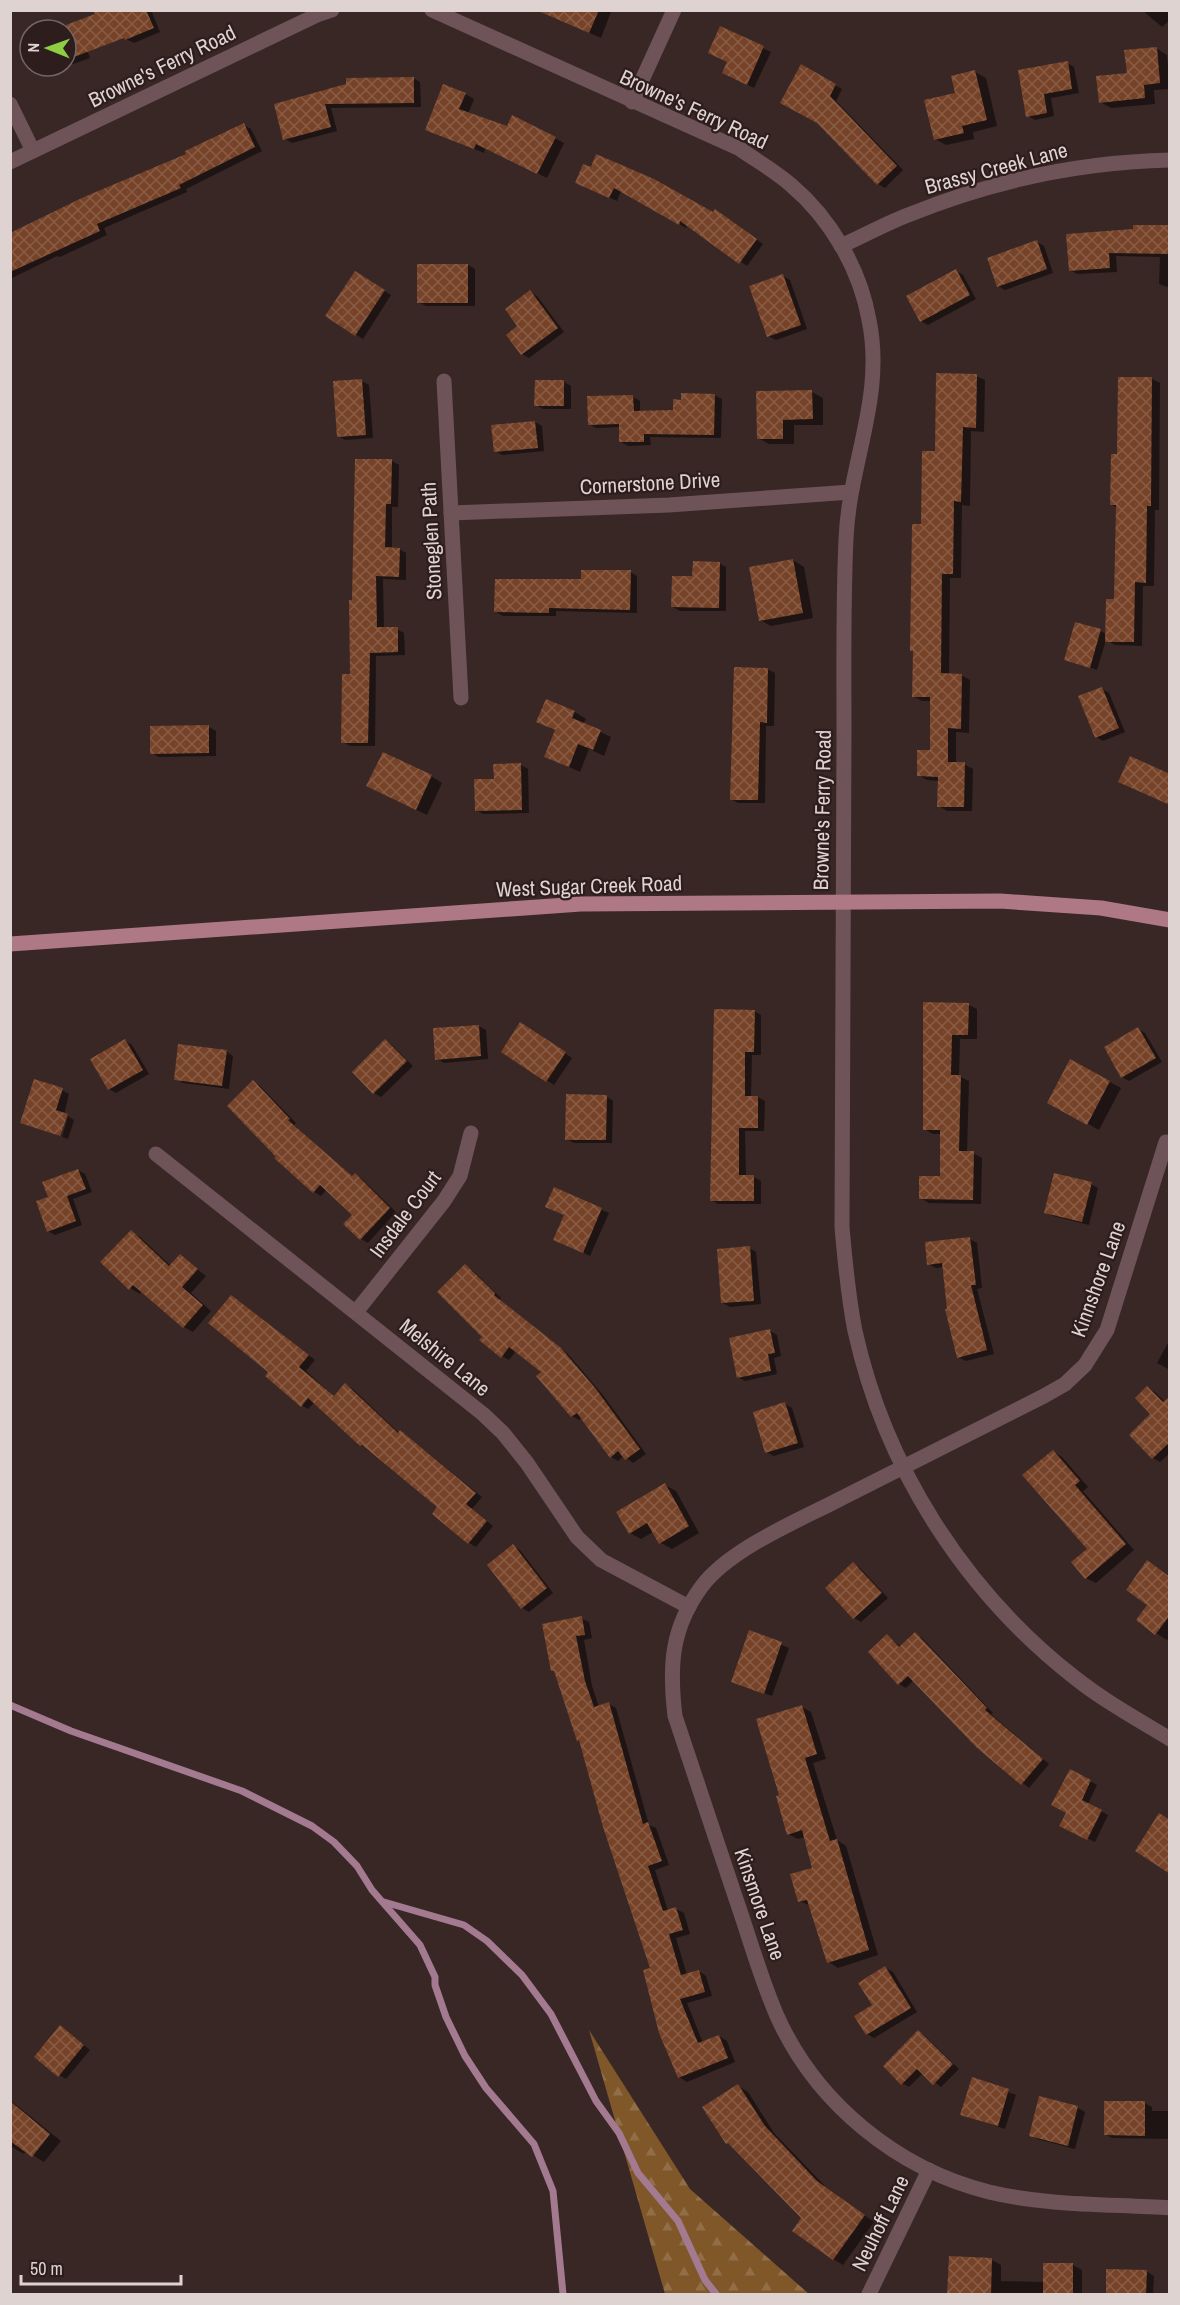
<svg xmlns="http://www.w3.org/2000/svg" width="1180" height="2305" font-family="'Archivo Narrow',sans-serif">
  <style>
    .forest { fill: url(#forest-firs) }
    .shadow { fill: #0007 }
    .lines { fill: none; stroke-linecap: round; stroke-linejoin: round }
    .stream { stroke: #a37a90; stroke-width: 7 }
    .building { fill: url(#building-cross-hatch) }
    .minor { stroke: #6e5359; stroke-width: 15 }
    .major { stroke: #ae7884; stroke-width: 15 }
    .labels { text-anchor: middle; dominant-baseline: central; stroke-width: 4.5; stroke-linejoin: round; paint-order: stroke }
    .street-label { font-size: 21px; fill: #dfd3d2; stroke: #2d1d1c }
  </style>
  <defs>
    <pattern id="forest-firs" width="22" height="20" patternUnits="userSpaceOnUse" patternTransform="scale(1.5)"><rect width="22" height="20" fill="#7f5729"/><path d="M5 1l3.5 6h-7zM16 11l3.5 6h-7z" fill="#916e47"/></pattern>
    <pattern id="building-cross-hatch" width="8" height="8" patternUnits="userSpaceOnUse" patternTransform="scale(1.5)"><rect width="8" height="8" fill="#764228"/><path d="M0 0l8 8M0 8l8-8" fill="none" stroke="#895c46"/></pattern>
  </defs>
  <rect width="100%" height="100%" fill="#382725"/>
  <polygon class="forest" points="589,2030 690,2189 809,2294 665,2294"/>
  <g class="shadow">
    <polygon points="95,10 151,10 160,32 134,43 126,39 124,34 87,50 90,58 51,72 43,68 43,66 66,66 66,30 57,30 97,15"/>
    <polygon points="608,10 611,12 601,38 540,11"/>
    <polygon points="1142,10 1170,10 1170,20 1162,27"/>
    <polygon points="721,28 771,52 754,88 730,76"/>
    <polygon points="1156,48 1167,55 1170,89 1154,90 1155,104 1111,108 1100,102"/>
    <polygon points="1067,63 1074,67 1079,93 1051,98 1054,116 1035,120 1028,116 1020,71"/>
    <polygon points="801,66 842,89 836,101 903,170 885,188 878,184"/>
    <polygon points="975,72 986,78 997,126 973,132 974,139 946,145 935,139 957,94"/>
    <polygon points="413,78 420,82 421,107 331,108 337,131 292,143 285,139 276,105"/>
    <polygon points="465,94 474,99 468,114 507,128 555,138 564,143 547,178 485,148 484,153 427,129"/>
    <polygon points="244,125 251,129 262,151 186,189 187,192 104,228 107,235 60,257 57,256 10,279 10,234 188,155"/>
    <polygon points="584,166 713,214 723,215 763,244 747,266 688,225 686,228 621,191 617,201 584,187"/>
    <polygon points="1170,227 1170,288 1159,284 1160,257 1116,256 1117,272 1077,274 1070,270 1135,231"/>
    <polygon points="1037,242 1044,246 1053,273 1005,290 998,286"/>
    <polygon points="468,265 475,269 475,306 426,306 418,302"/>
    <polygon points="956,271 963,275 976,299 928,325 921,321"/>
    <polygon points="783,276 790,280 807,329 776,340 768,336"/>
    <polygon points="362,277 391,295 363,339 327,316"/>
    <polygon points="530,292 537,296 564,332 529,358 522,354 508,335 519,326"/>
    <polygon points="976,376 985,380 984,432 971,431 970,506 962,505 961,578 950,578 949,675 961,675 970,680 969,733 956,732 956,764 964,764 973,769 972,811 947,811 939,806 939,781 927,780 918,775 931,751 932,701 922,701 913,696 914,652 912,650 922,525 936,453"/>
    <polygon points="1152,379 1160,383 1159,510 1155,510 1154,586 1143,586 1142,646 1115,645 1106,640 1097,670 1066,659 1100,631 1107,634 1116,601 1117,508 1111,504 1118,456"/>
    <polygon points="362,381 369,385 373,438 345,440 338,436"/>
    <polygon points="564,382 571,386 571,409 543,409 536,405"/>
    <polygon points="812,392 823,398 823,425 794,425 794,444 769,444 758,438"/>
    <polygon points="714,395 722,399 721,438 650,437 651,445 628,446 621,442 620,427 596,428 589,424 633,397 640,401 640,412 675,412"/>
    <polygon points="535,422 542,426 544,451 502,455 495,451"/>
    <polygon points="392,461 399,465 398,507 392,507 392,549 399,549 406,553 406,580 383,579 384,629 397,629 404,633 405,655 376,656 375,746 350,746 343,742 352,675 354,602"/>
    <polygon points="793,560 804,567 813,618 771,626 760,620"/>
    <polygon points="719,563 726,567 726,611 680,611 673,607 694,578"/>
    <polygon points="630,572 637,576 637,613 556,611 556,616 503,616 496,612 582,580"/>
    <polygon points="767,669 775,673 774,726 766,726 765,803 738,803 731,799"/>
    <polygon points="1102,689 1109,693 1125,732 1103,741 1096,737"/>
    <polygon points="546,701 575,712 586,719 583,724 611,737 604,756 589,749 580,772 545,756 556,731 538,722"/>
    <polygon points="209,727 216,731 216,756 159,757 152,753"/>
    <polygon points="521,765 528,769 529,813 483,814 476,810 495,780"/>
    <polygon points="431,776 442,783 427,815 379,792"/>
    <polygon points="925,1004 969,1005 977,1009 977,1039 960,1039 959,1076 969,1081 967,1153 973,1153 982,1158 981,1204 929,1203 920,1198 941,1177 942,1134 933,1134 924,1129"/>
    <polygon points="716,1010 754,1011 761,1015 761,1055 752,1055 751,1097 758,1097 765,1101 764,1131 745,1131 746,1177 754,1177 761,1181 761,1204 718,1204 711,1200"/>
    <polygon points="479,1026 486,1030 488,1059 444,1063 437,1059"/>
    <polygon points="528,1028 572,1058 554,1085 503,1051"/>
    <polygon points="1138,1029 1145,1033 1162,1062 1129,1081 1122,1077"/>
    <polygon points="125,1041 132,1045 149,1074 116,1093 109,1089"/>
    <polygon points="385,1041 392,1045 413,1066 381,1097 374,1093 354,1072"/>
    <polygon points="226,1051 233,1056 229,1089 183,1083 175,1079"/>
    <polygon points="1070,1061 1121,1088 1099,1130 1049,1102"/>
    <polygon points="253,1082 260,1086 296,1123 294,1125 353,1177 355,1175 362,1179 396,1212 368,1243 361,1239 354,1214 327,1189 321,1196 314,1192 278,1157"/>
    <polygon points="62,1090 69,1094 59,1136 22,1122"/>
    <polygon points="606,1096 613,1101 612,1143 574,1143 567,1139"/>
    <polygon points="68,1116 74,1120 68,1139 62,1137"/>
    <polygon points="78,1170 85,1174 92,1192 73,1199 82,1225 55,1235 48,1231 50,1198"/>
    <polygon points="1091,1184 1098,1188 1089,1225 1053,1216 1046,1212"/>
    <polygon points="555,1189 609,1213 590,1256 562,1243 565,1215"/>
    <polygon points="131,1232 140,1237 171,1266 180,1256 206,1276 191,1293 211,1311 193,1332 184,1327 142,1291 140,1294 130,1288 102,1262"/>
    <polygon points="970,1239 977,1243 982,1288 977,1289 994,1354 966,1361 958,1357 949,1310 944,1267 936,1268 928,1264"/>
    <polygon points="749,1248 756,1252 761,1304 730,1307 723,1303"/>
    <polygon points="465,1265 472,1270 501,1298 500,1300 568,1354 603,1395 646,1454 633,1463 624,1456 618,1461 611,1457 582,1418 579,1420 572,1416 543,1372 516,1351 509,1360 502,1356 484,1336"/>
    <polygon points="232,1297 315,1360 306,1371 335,1397 346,1385 353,1389 399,1433 400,1432 407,1436 482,1497 472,1509 493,1526 476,1547 469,1543 439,1507 361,1445 315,1402 308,1409 301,1405 270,1372"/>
    <polygon points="770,1331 777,1335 781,1356 774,1358 777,1374 745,1381 738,1377"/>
    <polygon points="1170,1339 1170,1370 1157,1363"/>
    <polygon points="1148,1388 1155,1392 1170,1407 1170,1453 1160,1462 1153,1458 1131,1436 1152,1415"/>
    <polygon points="785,1404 792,1408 804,1447 774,1456 766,1452"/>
    <polygon points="1053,1451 1062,1457 1088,1487 1083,1491 1134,1550 1096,1583 1086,1578 1073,1562 1089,1549"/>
    <polygon points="665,1485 676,1491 699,1533 672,1549 661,1543 653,1532 641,1539 630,1533"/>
    <polygon points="513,1546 520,1550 553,1593 529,1612 522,1608"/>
    <polygon points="1148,1562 1170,1577 1170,1636 1167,1640 1156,1633 1149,1605"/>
    <polygon points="853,1564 860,1568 888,1598 861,1622 854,1618 827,1588"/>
    <polygon points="581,1618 589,1622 592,1638 584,1640 592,1686 599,1707 609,1704 616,1708 649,1825 656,1828 669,1865 655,1870 668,1911 676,1909 684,1913 690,1934 676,1938 687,1975 699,1971 706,1976 712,1996 687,2003 703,2043 719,2036 727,2041 735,2062 687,2082 679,2077 651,1969 581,1741 556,1673 552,1670"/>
    <polygon points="750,1632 789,1648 772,1696 740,1685"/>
    <polygon points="915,1634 922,1638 993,1713 991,1714 1049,1764 1029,1788 977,1746 914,1680 906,1688 899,1684 887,1636 901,1647"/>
    <polygon points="802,1707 811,1712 826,1759 813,1763 837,1840 846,1846 878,1955 838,1968 829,1962 811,1906 799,1901 814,1869 805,1837 798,1839 788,1834 781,1796"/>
    <polygon points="1090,1781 1097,1785 1088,1804 1108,1815 1095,1842 1068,1829"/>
    <polygon points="886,1968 893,1972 917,2012 874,2038 867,2034"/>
    <polygon points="67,2031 90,2050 66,2079 59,2075"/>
    <polygon points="918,2032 925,2036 959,2069 941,2087 923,2073 909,2087 902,2083"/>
    <polygon points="973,2079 1016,2095 1005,2129 962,2114"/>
    <polygon points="738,2086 748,2092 774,2133 827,2188 874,2222 843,2265 833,2259 803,2218 733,2146 727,2143"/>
    <polygon points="1040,2098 1078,2108 1085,2112 1075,2149 1037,2139 1030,2135"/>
    <polygon points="10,2100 61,2141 44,2162 26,2151 24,2154 10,2146"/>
    <polygon points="1145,2103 1152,2107 1152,2111 1170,2111 1170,2139 1112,2138 1105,2134"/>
    <polygon points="951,2258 992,2260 1001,2265 1001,2281 1044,2282 1045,2264 1073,2265 1082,2270 1082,2294 949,2294"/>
    <polygon points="1146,2271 1154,2276 1153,2294 1107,2294"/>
  </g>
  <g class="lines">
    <g class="stream">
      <polyline points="10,1705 71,1731 242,1791 312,1826 334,1842 357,1866 372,1890 420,1945 435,1977 435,1985 446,2017 465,2056 486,2088 534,2144 553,2191 563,2294"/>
      <polyline points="384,1902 464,1925 487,1941 522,1975 551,2014 596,2101 619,2133 638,2173 678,2221 705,2280 716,2294"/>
    </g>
  </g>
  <g class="building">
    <polygon points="93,10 146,10 154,28 125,40 124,38 66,60 66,25 95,14"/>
    <polygon points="536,10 599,10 589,33"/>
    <polygon points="720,26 764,46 747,85 722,73 727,62 708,53"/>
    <polygon points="1157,47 1160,83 1144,85 1145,98 1099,103 1096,76 1127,73 1124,50"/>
    <polygon points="1068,61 1072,89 1044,94 1047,113 1026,117 1018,70"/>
    <polygon points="801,64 836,84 830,96 897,166 877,185 817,123 780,103"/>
    <polygon points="975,70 987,120 962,126 964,133 934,140 924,100 955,93 951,76"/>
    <polygon points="414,77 414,103 325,104 331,127 283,140 274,104 346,84 346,78"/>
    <polygon points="443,84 466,93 459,109 507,126 512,115 556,137 537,174 476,144 474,149 425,130"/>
    <polygon points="244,123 255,147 179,185 181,188 97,224 100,231 10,272 10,233 84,197 186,154 185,151"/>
    <polygon points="596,154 654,179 713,212 715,209 757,239 739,264 680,221 679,225 614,188 609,198 575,183 583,164 591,167"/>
    <polygon points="1133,225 1170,225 1170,254 1109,253 1110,268 1069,271 1066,234 1133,229"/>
    <polygon points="1037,240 1047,269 997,287 987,258"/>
    <rect x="417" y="264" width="51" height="39"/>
    <polygon points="956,269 970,295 920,322 906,296"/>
    <polygon points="355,271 385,290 355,336 325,316"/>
    <polygon points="783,274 801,325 767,337 749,286"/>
    <polygon points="530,290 558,328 521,355 506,335 517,326 505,309"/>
    <polygon points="936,373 977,374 976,428 963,427 961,502 954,501 953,574 942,574 941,673 962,674 961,729 948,728 948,762 965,762 964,807 937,807 938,777 917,776 917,750 930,750 930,697 912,697 913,651 910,651 912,524 921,524 922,451 935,451"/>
    <polygon points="1118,377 1152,377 1151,506 1147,506 1146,583 1135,582 1134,642 1105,642 1106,599 1114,599 1116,505 1110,505 1111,454 1117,454"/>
    <polygon points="362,379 366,435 337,437 333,381"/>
    <polygon points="535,380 564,380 564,406 534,406"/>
    <polygon points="812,390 813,419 783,420 783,439 757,439 756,391"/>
    <polygon points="681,393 715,394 714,435 644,434 644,442 619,442 619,424 588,425 587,396 633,395 634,411 673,410 673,399 681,400"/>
    <polygon points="535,421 538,448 494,452 491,425"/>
    <polygon points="355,459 392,459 391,504 386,504 385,547 400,548 399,577 376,576 377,627 398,627 398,652 370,653 368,743 341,743 342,674 350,674 349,600 352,600"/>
    <polygon points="793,559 803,613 759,621 749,567"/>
    <polygon points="693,561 720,562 719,608 671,607 672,576 692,576"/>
    <polygon points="581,570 631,570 630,610 549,608 549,613 494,612 495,579 581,579"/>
    <polygon points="1075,622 1101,629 1090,668 1064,660"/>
    <polygon points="734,667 768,668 767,723 760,722 758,800 730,800"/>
    <polygon points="1102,687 1119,728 1095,738 1078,696"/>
    <polygon points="546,699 575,711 572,718 601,730 593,750 578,744 569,767 544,757 555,730 536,722"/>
    <polygon points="209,725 209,753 150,754 150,726"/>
    <polygon points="383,752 432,775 416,810 366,786"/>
    <polygon points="1130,756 1170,774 1170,805 1118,782"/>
    <polygon points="521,763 522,810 475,811 474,779 494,779 493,764"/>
    <polygon points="923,1002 969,1003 968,1035 952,1035 951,1075 961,1075 959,1151 974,1151 973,1200 919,1199 919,1176 940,1176 940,1130 923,1130"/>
    <polygon points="714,1009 755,1010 754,1052 745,1052 745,1096 758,1096 758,1128 739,1128 739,1175 754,1175 754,1201 710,1201"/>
    <polygon points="520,1022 566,1052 546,1082 501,1052"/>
    <polygon points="479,1025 481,1056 435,1060 433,1028"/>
    <polygon points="1138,1027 1156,1058 1121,1078 1104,1047"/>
    <polygon points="125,1039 143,1070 108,1090 90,1059"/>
    <polygon points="385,1039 407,1061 373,1094 352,1072"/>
    <polygon points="178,1044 227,1050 222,1086 174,1080"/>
    <polygon points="1070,1059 1110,1081 1087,1125 1047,1103"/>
    <polygon points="34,1079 63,1088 56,1110 68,1114 60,1136 20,1123"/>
    <polygon points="253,1080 290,1119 288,1120 352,1176 355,1173 390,1208 360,1240 343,1224 352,1215 320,1185 313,1193 274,1158 276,1157 227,1106"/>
    <polygon points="566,1094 607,1095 606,1140 565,1140"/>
    <polygon points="78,1169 86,1189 67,1196 76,1221 47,1232 36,1201 48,1197 42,1182"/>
    <polygon points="1054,1173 1092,1182 1082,1222 1044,1213"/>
    <polygon points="554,1187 602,1208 583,1253 553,1240 564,1215 545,1207"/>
    <polygon points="131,1230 169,1266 180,1254 198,1269 182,1287 203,1305 183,1328 133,1285 129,1290 100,1262"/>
    <polygon points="970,1237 976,1285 971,1285 987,1350 957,1358 945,1309 947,1309 942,1263 927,1265 925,1242"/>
    <polygon points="750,1246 754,1301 721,1303 717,1249"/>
    <polygon points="465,1264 495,1293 494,1295 561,1348 596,1389 640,1449 625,1460 618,1451 610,1458 577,1413 571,1417 536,1376 541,1372 509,1347 501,1358 479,1340 482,1337 437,1292"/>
    <polygon points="231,1295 309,1355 299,1367 334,1396 345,1383 398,1433 400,1430 476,1493 466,1504 487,1521 468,1544 432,1514 437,1507 362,1445 360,1446 308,1398 301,1407 265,1376 268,1372 208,1323"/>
    <polygon points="770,1329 775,1353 768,1354 771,1371 737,1378 729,1338"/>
    <polygon points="1147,1386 1163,1402 1170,1396 1170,1442 1152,1459 1129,1435 1150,1414 1135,1398"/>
    <polygon points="785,1402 798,1443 765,1453 753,1412"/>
    <polygon points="1053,1450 1080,1481 1075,1485 1126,1544 1085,1579 1071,1562 1087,1549 1022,1475"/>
    <polygon points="665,1483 689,1526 659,1544 647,1523 629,1534 616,1512"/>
    <polygon points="513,1544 547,1588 521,1609 487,1565"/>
    <polygon points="1147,1560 1170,1577 1170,1615 1155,1635 1136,1620 1147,1605 1126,1590"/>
    <polygon points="853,1562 882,1593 853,1619 825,1588"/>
    <polygon points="582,1616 585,1635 576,1636 585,1681 594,1707 609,1702 643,1824 648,1822 662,1861 648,1866 663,1911 676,1907 683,1930 669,1934 681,1975 699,1970 705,1992 680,1999 698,2043 719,2035 728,2058 678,2078 659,2033 643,1970 650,1968 603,1827 579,1740 577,1741 554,1671 551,1671 542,1624"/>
    <polygon points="749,1630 782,1642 764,1694 731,1682"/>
    <polygon points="915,1632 987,1708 985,1710 1043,1759 1021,1785 976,1747 908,1676 898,1685 868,1652 887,1634 899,1647"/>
    <polygon points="802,1705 817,1754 805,1758 830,1841 837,1839 869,1950 827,1963 807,1900 798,1902 790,1874 812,1868 802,1830 787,1835 776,1796 779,1795 756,1719"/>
    <polygon points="1070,1769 1091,1780 1082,1800 1102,1810 1087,1840 1059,1826 1066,1813 1051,1805"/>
    <polygon points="1159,1813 1170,1820 1170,1874 1135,1851"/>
    <polygon points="885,1966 911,2008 866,2035 854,2016 872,2005 858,1983"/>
    <polygon points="60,2025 84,2045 58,2077 34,2057"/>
    <polygon points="918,2030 953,2064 933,2085 917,2069 901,2085 883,2066"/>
    <polygon points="972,2077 1009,2089 998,2126 960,2115"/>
    <polygon points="738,2084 765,2126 817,2181 865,2215 833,2260 792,2231 801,2218 728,2143 726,2144 702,2107"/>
    <polygon points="1039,2096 1078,2106 1068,2146 1029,2136"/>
    <polygon points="10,2101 50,2134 32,2157 10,2141"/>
    <polygon points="1104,2101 1145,2101 1145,2136 1104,2135"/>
    <polygon points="949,2256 992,2258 991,2295 947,2295"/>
    <rect x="1043" y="2263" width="30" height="32"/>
    <polygon points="1106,2269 1147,2270 1146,2295 1106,2295"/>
  </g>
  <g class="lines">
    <g class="minor">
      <path d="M432,10L740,149C757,161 775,171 791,185C831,219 860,269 869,320C885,397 849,463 846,539C843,603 844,668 844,732C842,897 842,1062 842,1227C845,1262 848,1296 855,1331C885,1467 964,1591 1074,1677C1104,1701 1137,1719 1170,1739"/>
      <polyline points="632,102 674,10"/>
      <polyline points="10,104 33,151"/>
      <polyline points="10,162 317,15 332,10"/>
      <path d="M841,246C863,236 885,224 908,215C992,181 1079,162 1170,160"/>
      <polyline points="444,381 461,698"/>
      <polyline points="451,513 669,505 851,492"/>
      <path d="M1166,1142L1107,1330L1085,1365L1065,1384L1044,1396C976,1431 908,1465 840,1499C798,1521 731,1548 702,1586C671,1628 669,1666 675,1716C695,1776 715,1836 735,1896C749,1936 760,1977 777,2016C816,2103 897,2169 989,2192C1047,2206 1110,2204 1170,2208"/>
      <polyline points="156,1154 483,1414 503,1433 527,1463 577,1537 601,1560 689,1607"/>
      <polyline points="356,1312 444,1201 460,1176 471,1133"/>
      <polyline points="869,2294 929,2170"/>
    </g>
    <polyline class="major" points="10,944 581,904 1000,901 1101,908 1170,920"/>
  </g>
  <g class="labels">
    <g class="street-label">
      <text transform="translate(162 66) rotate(-26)">Browne's Ferry Road</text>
      <text transform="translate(694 109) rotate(25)">Browne's Ferry Road</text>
      <text transform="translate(996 168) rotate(-15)">Brassy Creek Lane</text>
      <text transform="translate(650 483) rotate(-3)">Cornerstone Drive</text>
      <text transform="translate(431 541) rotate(-93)">Stoneglen Path</text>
      <text transform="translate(822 810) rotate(-89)">Browne's Ferry Road</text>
      <text transform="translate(589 886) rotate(-2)">West Sugar Creek Road</text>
      <text transform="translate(405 1214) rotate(-53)">Insdale Court</text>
      <text transform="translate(1098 1279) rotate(-70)">Kinnshore Lane</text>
      <text transform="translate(445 1357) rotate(39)">Melshire Lane</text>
      <text transform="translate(760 1904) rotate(71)">Kinsmore Lane</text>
      <text transform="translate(880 2223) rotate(-64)">Neuhoff Lane</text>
    </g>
  </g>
  <rect width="1180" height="2305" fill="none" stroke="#dfd3d2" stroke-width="24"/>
  <g transform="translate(48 48) rotate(271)"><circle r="28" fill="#2d1d1c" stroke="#746665" stroke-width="1.5"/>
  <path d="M0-4.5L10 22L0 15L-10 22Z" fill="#8dce44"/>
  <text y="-9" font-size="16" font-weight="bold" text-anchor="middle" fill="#dfd3d2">N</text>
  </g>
  <path d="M21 2275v9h160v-9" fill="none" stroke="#dfd3d2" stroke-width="3"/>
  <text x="30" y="2275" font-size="18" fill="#dfd3d2" stroke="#2d1d1c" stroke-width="4.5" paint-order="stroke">50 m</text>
</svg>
